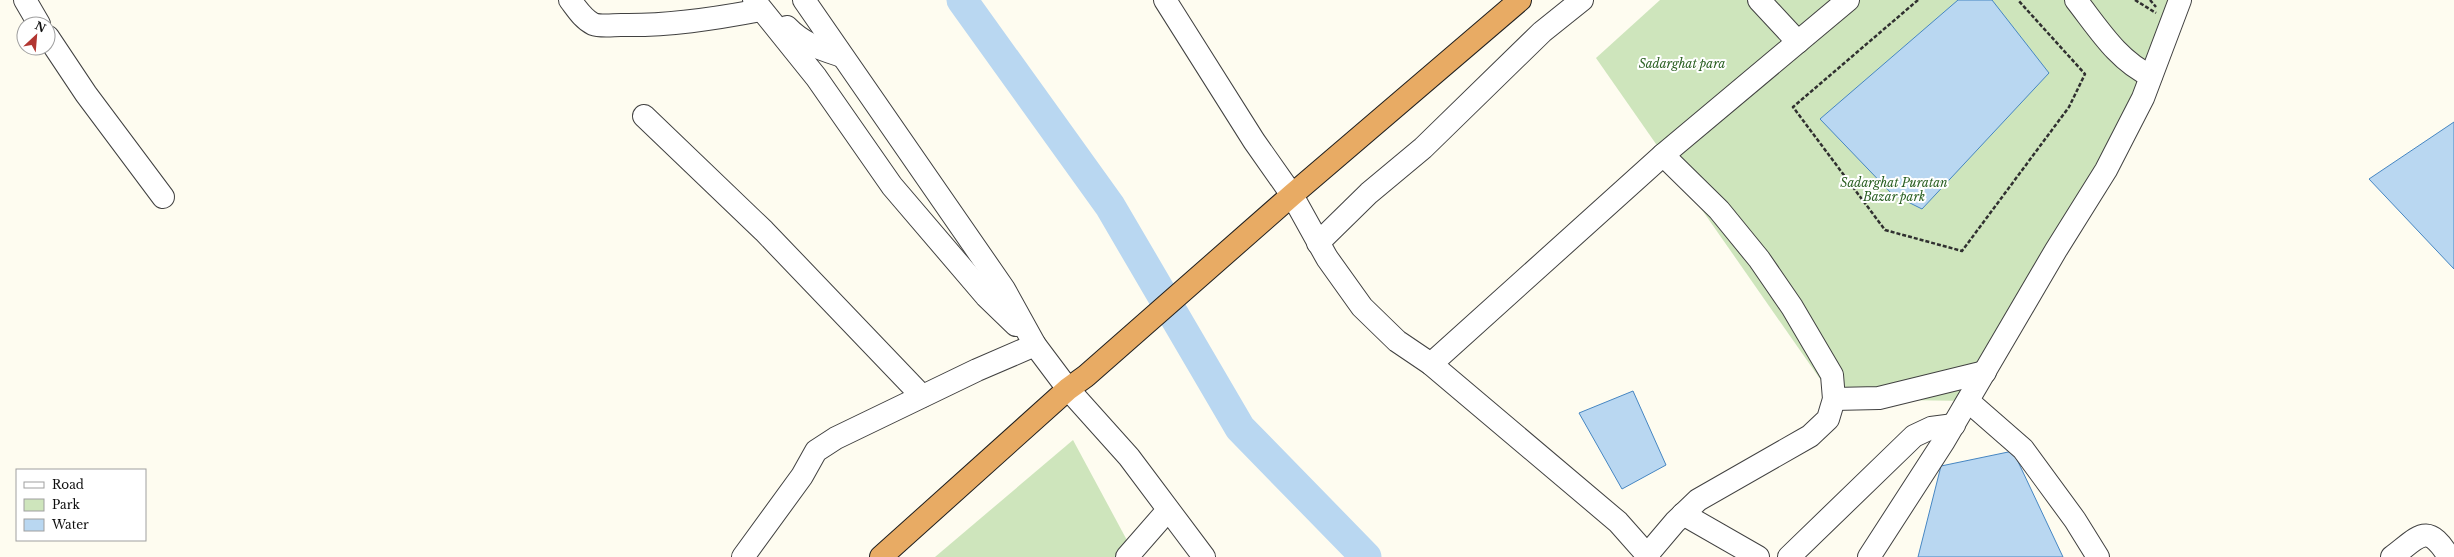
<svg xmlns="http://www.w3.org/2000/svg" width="2454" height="557" font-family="'Libre Baskerville',serif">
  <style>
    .green { fill: #cee5bc }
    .water { fill: #b9d7f1; stroke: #4686c2 }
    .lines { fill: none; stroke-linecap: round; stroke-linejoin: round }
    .river { stroke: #b9d7f1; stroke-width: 31 }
    .minor-casing { stroke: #414141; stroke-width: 24 }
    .highway-casing { stroke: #1f1f1f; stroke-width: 24 }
    .path { stroke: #303030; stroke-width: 2.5; stroke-dasharray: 4 2; stroke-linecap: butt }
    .minor { stroke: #fff; stroke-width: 22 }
    .highway { stroke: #e8ab64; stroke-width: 22 }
    .labels { text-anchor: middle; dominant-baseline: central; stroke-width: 4; stroke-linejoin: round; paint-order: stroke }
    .park-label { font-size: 12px; font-style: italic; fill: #2b6023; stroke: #fff }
  </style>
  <rect width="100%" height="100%" fill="#fefcf0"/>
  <g class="green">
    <polygon points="1660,0 2171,0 2151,76 1968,401 1834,399 1596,58"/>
    <polygon points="1073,440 1136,557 935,557"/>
  </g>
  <g class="water">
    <polygon points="1958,0 1992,0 2049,73 1922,209 1892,194 1820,119"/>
    <polygon points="2454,122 2454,269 2369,179"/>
    <polygon points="1633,391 1666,465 1622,489 1579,413"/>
    <polygon points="2013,451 2063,557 1918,557 1941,466"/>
  </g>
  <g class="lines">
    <polyline class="river" points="962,0 1110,206 1240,428 1366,557"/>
    <defs>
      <g id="minor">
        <polyline points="25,0 39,24"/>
        <path d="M570,0C577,9 583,19 593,24C601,27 613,25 621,25C668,26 714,19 761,10"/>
        <polyline points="754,0 816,77 892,186 986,296 1016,325"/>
        <polyline points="804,0 1004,289 1035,345 1068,389 1129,457 1204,557"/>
        <polyline points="1165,0 1254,141 1292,195 1327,258 1362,307 1397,341 1431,364 1618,522 1649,557"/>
        <polyline points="1759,0 1798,42"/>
        <path d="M2076,0C2098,28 2118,61 2151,76"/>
        <path d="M787,27C803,44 821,49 842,56"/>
        <polyline points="48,37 86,94 163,197"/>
        <polyline points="644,116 764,231 922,396"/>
        <polyline points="1318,243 1369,193 1423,148 1542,32 1582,0"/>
        <polyline points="1431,364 1663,155 1848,0"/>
        <polyline points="1834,399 1879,398 1985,372"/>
        <polyline points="1968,401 2023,449 2075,520 2098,557"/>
        <polyline points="1683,514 1758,557"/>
        <polyline points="1647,555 1675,522 1698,500 1810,436 1828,419 1834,399 1832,375 1792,307 1759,259 1719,210 1663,155"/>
        <polyline points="743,557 802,476 816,451 836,438 977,370 1035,345"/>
        <polyline points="1127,557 1168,510"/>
        <polyline points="1789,557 1914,436 1931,428 1954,425"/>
        <polyline points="1869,557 1944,441 2056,250 2106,170 2143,98 2180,0"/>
        <path d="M2392,557C2419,537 2427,521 2449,557"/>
      </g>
      <polyline id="highway" points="881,557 1068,389 1086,376 1292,195 1520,0"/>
    </defs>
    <use href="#minor" class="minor-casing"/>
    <use href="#highway" class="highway-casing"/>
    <g class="path">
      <polyline points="1918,0 1793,107 1885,230 1962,251 2069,107 2085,74 2018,0"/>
      <polyline points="2135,0 2156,13"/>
      <polyline points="2150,0 2156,7"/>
    </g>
    <use href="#minor" class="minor"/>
    <use href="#highway" class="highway"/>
  </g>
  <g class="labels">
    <g class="park-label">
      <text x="1682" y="63">Sadarghat para</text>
      <text x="1894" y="182">Sadarghat Puratan<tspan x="1894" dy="14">Bazar park</tspan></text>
    </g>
  </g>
  <rect x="16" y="469" width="130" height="72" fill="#ffffff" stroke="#9f9f9f"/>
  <rect x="24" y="482" width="20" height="6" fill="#ffffff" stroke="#9f9f9f"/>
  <text x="52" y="489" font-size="12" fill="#0e0e0e">Road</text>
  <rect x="24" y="499" width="20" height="12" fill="#cee5bc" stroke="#9f9f9f"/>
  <text x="52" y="509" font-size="12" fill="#0e0e0e">Park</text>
  <rect x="24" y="519" width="20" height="12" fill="#b9d7f1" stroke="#9f9f9f"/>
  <text x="52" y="529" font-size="12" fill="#0e0e0e">Water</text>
  <g transform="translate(36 36) rotate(26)"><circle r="19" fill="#ffffff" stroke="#9f9f9f"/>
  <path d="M0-3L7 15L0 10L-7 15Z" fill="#b23631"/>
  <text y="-6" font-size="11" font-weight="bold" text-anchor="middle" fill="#0e0e0e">N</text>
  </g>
</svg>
